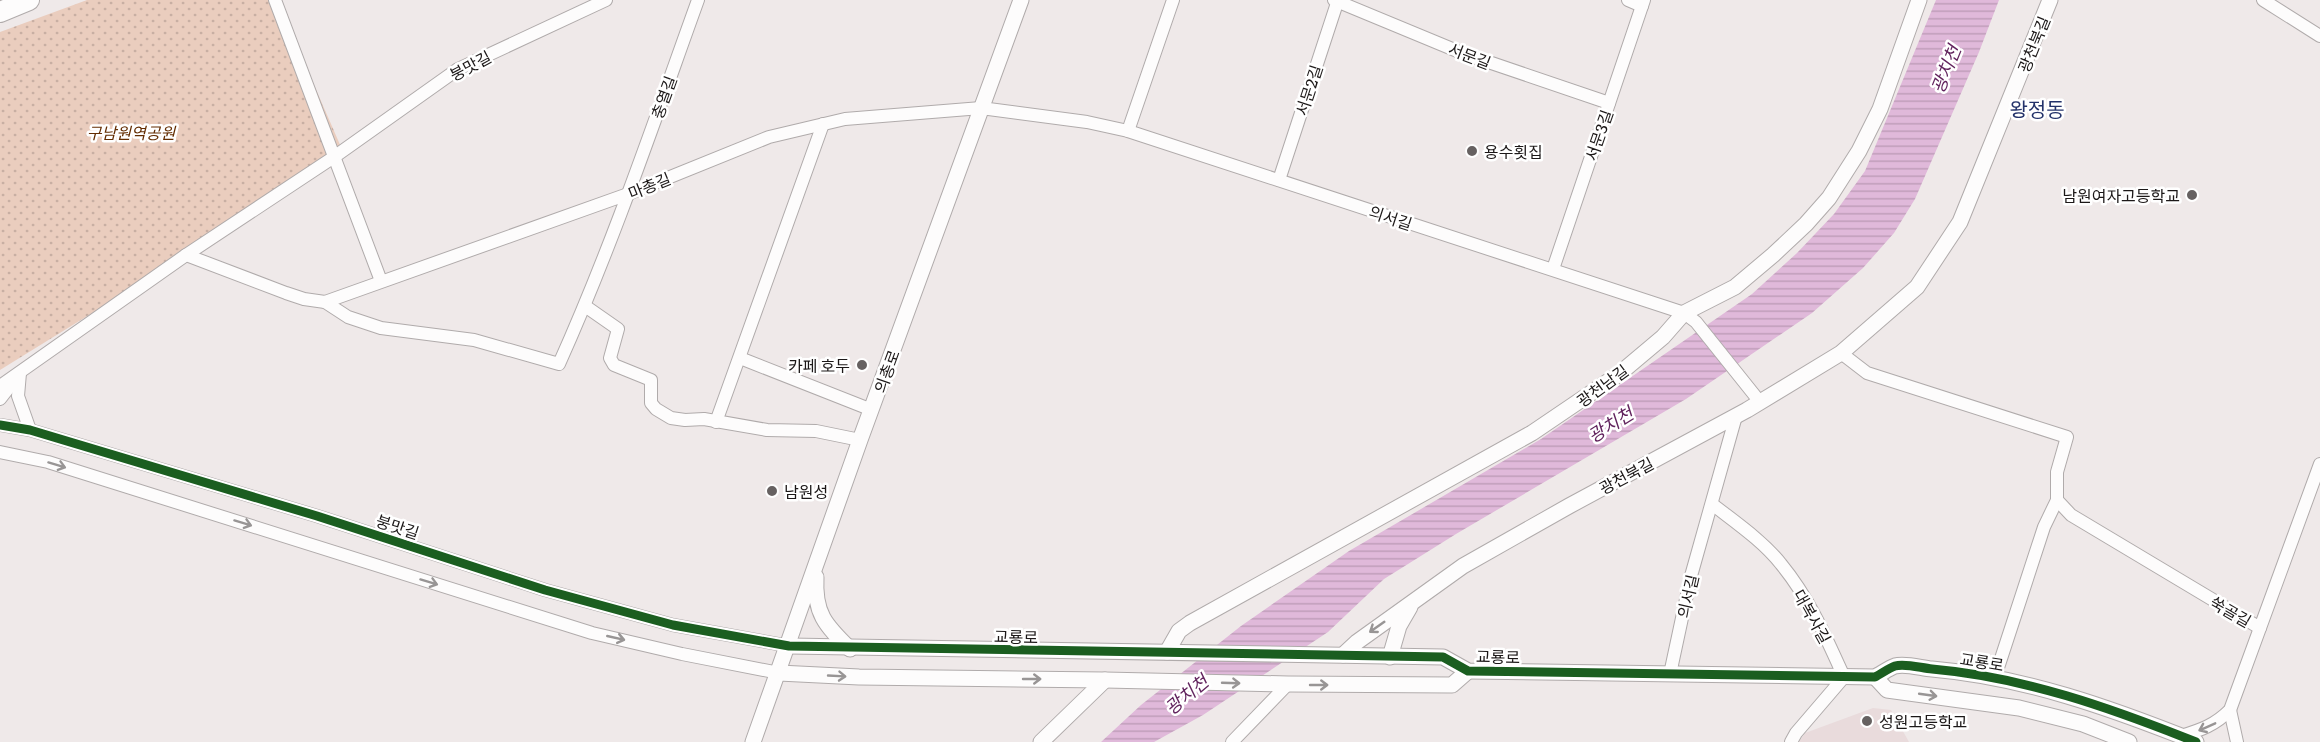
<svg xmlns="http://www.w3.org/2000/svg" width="2320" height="742" font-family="Literata,'Noto Sans KR',serif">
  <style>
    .built { fill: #e9dbdc }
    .park { fill: url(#park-dots) }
    .water { fill: url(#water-rules) }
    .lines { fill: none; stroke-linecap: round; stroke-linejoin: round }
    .minor-casing { stroke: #b0abab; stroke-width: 14 }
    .tertiary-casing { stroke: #b0abab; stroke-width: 17 }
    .primary-casing { stroke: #b0abab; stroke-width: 22 }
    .minor { stroke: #fdfcfc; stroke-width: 12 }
    .tertiary { stroke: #fdfcfc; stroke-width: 15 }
    .primary { stroke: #fdfcfc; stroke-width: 20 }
    .cycleway-casing { stroke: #fff; stroke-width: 13 }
    .cycleway { stroke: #1b5e20; stroke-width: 9 }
    .oneway { stroke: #989595 }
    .poi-dot { fill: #666161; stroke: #fff; stroke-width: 2 }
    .labels { text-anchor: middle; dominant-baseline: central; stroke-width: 5; stroke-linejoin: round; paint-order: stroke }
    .street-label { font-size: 16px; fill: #1c1818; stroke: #fff }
    .park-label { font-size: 16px; font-style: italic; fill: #632c00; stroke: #fff }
    .poi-label { font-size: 16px; fill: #1c1818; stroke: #fff; text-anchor: start }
    .water-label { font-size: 18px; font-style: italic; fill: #62245e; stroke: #fff }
    .quarter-label { font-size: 20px; fill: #23326a; stroke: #fff }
  </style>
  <defs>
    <pattern id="park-dots" width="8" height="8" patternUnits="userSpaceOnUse" patternTransform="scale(1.5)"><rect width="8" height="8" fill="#eacdbe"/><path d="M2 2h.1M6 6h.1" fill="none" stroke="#c8afa3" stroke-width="1.8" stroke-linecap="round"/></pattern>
    <pattern id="water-rules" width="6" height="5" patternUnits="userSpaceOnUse" patternTransform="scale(1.5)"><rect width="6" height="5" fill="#e0b9da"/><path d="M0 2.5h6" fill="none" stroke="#c09eba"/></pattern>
  </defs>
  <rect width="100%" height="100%" fill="#efe9e9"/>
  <polygon class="built" points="1873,708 1891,710 1909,742 1799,742 1805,733"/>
  <polygon class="park" points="87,0 277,0 341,147 186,255 0,370 0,32"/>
  <polygon class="water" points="1936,0 1999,0 1979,52 1915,199 1894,233 1863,268 1812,313 1686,399 1456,534 1384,579 1328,632 1203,715 1154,742 1101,742 1141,705 1241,626 1349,551 1541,439 1752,294 1797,253 1834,214 1865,171"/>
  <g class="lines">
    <defs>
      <g id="minor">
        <polyline points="275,0 381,281"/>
        <polyline points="1334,0 1462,53 1609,103"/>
        <polyline points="1628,0 1642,6"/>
        <polyline points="2263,0 2320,36"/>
        <polyline points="1128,131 1173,0"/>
        <polyline points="1279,180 1338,0"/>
        <path d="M186,255L286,293L304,299L325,302L348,317L381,328L474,340L559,364C612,246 654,122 698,0"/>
        <polyline points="1553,269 1644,0"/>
        <polyline points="325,302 628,194 769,137 845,119 981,108 1087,122 1128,131 1684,313 1696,322 1760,402"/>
        <polyline points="585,306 618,329 610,358 614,365 651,380 651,403 656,409 671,418 685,420 704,419 767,430 816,431 860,440"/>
        <polyline points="1841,353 1867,373 2067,437 2057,472 2057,500 2044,527 1995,677"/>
        <polyline points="740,358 872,410"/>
        <polyline points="20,373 18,396 30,430"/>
        <polyline points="0,386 186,255 334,157 458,69 606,0"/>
        <polyline points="0,399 14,381"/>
        <polyline points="716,422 823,124"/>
        <polyline points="0,425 30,430 317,516 545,590 673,625 789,646"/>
        <polyline points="0,452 48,462 592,633 682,654 779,673"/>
        <polyline points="2057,500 2071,515 2260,628"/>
        <path d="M1712,504C1735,522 1763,541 1781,564C1809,598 1826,637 1844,677L1796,733L1791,742"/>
        <polyline points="1670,674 1691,576 1736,416"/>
        <polyline points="2230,710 2237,742"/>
        <path d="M2181,736C2201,730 2215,725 2230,710L2320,464"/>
        <polyline points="1232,742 1288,684"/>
      </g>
      <g id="tertiary">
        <path d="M816,577C814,613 825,625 850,649"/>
        <path d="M789,646L1443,657L1468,671L1875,677C1881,674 1889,668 1895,666C1905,663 1921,668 1932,669C2024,677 2111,708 2196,742"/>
        <polyline points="1167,652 1179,631 1190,623 1532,433 1619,374 1663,337 1684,313 1735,287 1773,255 1806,224 1829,198 1859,151 1880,109 1919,0"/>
        <polyline points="1343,655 1357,642 1463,566 1569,506 1747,410 1841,353 1917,287 1960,222 2050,0"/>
        <polyline points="1390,657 1399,626 1410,607"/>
        <polyline points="779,673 859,677 1105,680 1288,684 1452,685 1468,671"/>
        <polyline points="1875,677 1887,690 2019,708 2083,724 2129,742"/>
        <polyline points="753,742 860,440 1021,0"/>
        <polyline points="1041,742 1105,680"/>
      </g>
      <polyline id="primary" points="0,12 29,0"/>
    </defs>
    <use href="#minor" class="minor-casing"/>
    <use href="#tertiary" class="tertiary-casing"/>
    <use href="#primary" class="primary-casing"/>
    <use href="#minor" class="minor"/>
    <use href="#tertiary" class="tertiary"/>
    <use href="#primary" class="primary"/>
    <defs>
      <path id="cycleway" d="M0,425L30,430L317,516L545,590L673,625L789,646L1443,657L1468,671L1875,677C1881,674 1889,668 1895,666C1905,663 1921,668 1932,669C2024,677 2111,708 2196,742"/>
    </defs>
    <use href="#cycleway" class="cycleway-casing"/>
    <use href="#cycleway" class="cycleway"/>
  </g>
  <defs><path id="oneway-shaft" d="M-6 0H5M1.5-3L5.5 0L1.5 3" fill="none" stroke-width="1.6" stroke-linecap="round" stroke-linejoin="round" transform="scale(1.5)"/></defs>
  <g class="oneway">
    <use href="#oneway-shaft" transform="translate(57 465) rotate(17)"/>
    <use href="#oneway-shaft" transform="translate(243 523) rotate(17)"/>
    <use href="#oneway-shaft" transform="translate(429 582) rotate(17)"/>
    <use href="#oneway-shaft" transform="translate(1377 627) rotate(145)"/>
    <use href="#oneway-shaft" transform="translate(616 638) rotate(13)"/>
    <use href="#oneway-shaft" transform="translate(837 676) rotate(3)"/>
    <use href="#oneway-shaft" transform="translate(1032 679)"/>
    <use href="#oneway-shaft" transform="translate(1231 683) rotate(2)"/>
    <use href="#oneway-shaft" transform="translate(1319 685)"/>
    <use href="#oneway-shaft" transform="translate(1928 695) rotate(8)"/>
    <use href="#oneway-shaft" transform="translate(2207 727) rotate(156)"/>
  </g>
  <g class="poi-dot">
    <circle cx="1472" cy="151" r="6"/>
    <circle cx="2192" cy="195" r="6"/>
    <circle cx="862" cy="365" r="6"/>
    <circle cx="772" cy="491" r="6"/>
    <circle cx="1867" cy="721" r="6"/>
  </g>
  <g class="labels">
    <g class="street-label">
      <text transform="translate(2033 44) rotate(-68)">광천북길</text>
      <text transform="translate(1470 55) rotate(21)">서문길</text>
      <text transform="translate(470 65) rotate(-28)">붕맛길</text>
      <text transform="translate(1308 90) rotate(-72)">서문2길</text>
      <text transform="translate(663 97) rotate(-70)">충열길</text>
      <text transform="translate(1598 135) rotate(-71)">서문3길</text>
      <text transform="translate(649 185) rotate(-22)">마총길</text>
      <text transform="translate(1391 217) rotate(18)">의서길</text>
      <text transform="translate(886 371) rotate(-70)">의총로</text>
      <text transform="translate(1602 385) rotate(-36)">광천남길</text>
      <text transform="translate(1626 475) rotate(-28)">광천북길</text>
      <text transform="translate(398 526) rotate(18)">붕맛길</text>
      <text transform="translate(1687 596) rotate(-77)">의서길</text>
      <text transform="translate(2231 611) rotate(30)">쑥골길</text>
      <text transform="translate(1813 616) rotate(61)">대복사길</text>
      <text transform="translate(1016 636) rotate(1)">교룡로</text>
      <text transform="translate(1498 656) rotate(1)">교룡로</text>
      <text transform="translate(1982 661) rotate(9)">교룡로</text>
    </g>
    <g class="park-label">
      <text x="131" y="132">구남원역공원</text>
    </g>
    <g class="poi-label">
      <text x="1484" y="151">용수횟집</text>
      <text x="2180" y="195" text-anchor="end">남원여자고등학교</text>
      <text x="850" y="365" text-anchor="end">카페 호두</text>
      <text x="784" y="491">남원성</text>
      <text x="1879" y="721">성원고등학교</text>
    </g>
    <g class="water-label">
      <text transform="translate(1945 69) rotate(-68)">광치천</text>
      <text transform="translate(1610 424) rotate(-32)">광치천</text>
      <text transform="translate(1186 694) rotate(-40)">광치천</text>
    </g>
    <g class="quarter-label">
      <text x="2037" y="108">왕정동</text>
    </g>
  </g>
</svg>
